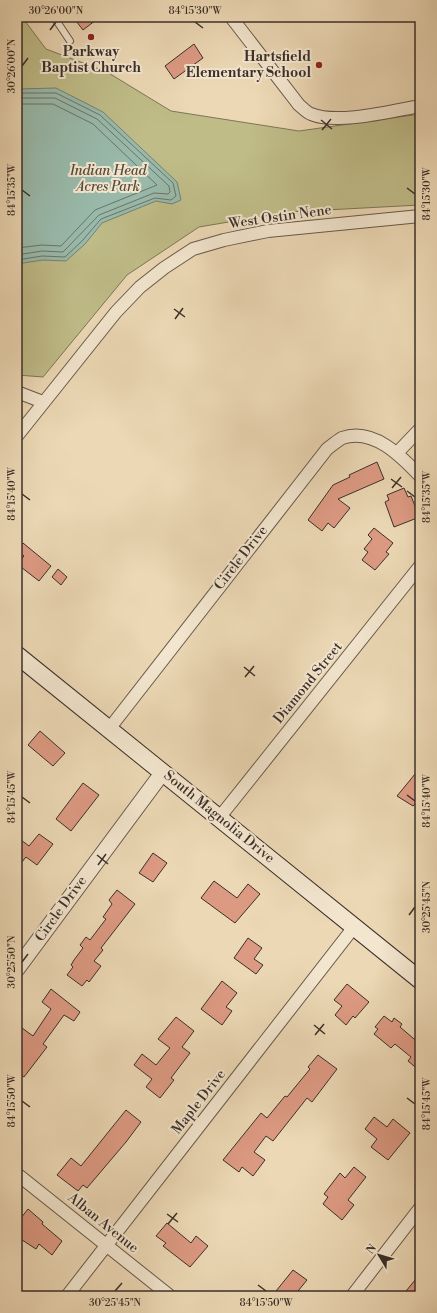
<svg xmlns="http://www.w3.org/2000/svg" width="437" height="1313" font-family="'Libre Bodoni',serif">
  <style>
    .green { fill: #bfbc88; stroke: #7d7658 }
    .water { fill: #99baab; stroke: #738277 }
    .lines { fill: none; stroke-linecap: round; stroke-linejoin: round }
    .shore { stroke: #6a746a; stroke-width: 1 }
    .building { fill: #dd9a83; stroke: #3b2f29 }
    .service-casing { stroke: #67594c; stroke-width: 8 }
    .minor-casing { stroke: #67594c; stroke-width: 14 }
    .tertiary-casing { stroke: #67594c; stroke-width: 17 }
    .secondary-casing { stroke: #3b2f29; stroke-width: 19 }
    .service { stroke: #f3e6cf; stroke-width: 6 }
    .minor { stroke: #f3e6cf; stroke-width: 12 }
    .tertiary { stroke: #f3e6cf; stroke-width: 15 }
    .secondary { stroke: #f3e6cf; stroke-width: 17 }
    .ticks { fill: none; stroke: #3b2f29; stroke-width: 1.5 }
    .poi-dot { fill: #8f2418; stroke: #f3e6cf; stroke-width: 1.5 }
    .labels { text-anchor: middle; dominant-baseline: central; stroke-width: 4; stroke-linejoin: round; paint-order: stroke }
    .poi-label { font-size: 14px; font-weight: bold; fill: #3b2f29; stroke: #f3e6cf }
    .park-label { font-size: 14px; font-style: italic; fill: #554b3c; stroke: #f3e6cf }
    .street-label { font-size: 14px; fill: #3b2f29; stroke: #f3e6cf }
    .neatline { fill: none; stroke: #3b2f29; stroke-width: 1.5 }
    .ticks-label { font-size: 10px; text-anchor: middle; fill: #3b2f29 }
  </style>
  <rect width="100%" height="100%" fill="#ecd8b5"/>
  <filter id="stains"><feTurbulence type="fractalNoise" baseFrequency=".005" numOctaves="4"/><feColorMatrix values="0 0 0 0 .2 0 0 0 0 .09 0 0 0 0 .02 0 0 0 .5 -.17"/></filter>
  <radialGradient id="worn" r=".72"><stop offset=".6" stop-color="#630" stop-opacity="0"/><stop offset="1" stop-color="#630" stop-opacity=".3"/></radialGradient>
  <polygon class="green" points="17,17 22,17 46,49 107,72 171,111 299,131 420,114 420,205 288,212 199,227 127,275 43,377 17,375"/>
  <polygon class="water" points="56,88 103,112 177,182 181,200 172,204 156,201 102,223 85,244 66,261 43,260 17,264 17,89"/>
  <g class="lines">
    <g class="shore">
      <polyline points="17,93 56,93 100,115 173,183 176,196 171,200 155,198 101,219 82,241 65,257 42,256 17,260"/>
      <polyline points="17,98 55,98 97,119 169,186 170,192 168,194 154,193 99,215 63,252 42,251 17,255"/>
      <polyline points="17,104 53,104 93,124 157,185 95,210 61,246 42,245 17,248"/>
    </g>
  </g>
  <g class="building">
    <polygon points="73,17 100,17 83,30"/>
    <polygon points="194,44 203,58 174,79 165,66"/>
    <polygon points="377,462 384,479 338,499 350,508 334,528 328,523 322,531 308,520 333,485 350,477 349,475"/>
    <polygon points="404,488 408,497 411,496 417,511 415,512 417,518 394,527 385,502 389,500 387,495"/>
    <polygon points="374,528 393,543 386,552 389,554 375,570 362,560 368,552 364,549 372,539 368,535"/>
    <polygon points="23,543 51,566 39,581 17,564 24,556 17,551"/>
    <polygon points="58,569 67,577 61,585 52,577"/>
    <polygon points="40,731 65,753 53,766 28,745"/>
    <polygon points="420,768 420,798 413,806 397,796"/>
    <polygon points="83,783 99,795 71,831 56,819"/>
    <polygon points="39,834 53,844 37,865 26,857 17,868 17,837 29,846"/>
    <polygon points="153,853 167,863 153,882 139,873"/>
    <polygon points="214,881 237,898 248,884 260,894 235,923 201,898"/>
    <polygon points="117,890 135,904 101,948 103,950 94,961 101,966 89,982 87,980 82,986 67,975 73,967 71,965 74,960 83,948 80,945 86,937 90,940 106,919 103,917 112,904 109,900"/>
    <polygon points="248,938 262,948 254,959 263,965 256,974 234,958"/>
    <polygon points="222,981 237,993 226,1007 232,1011 222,1025 201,1009"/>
    <polygon points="347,984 369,1002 355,1018 353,1016 346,1025 335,1015 342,1006 334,1000"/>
    <polygon points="51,989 80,1012 74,1021 64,1015 43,1044 47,1047 24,1077 17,1072 17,1055 22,1048 17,1044 17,1035 22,1028 33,1036 51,1009 42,1002"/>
    <polygon points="384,1016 392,1022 394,1018 402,1024 400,1027 420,1044 420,1071 408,1061 411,1057 395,1044 391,1048 374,1034 378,1029 375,1027"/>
    <polygon points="176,1017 194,1031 182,1047 190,1053 171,1078 174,1080 160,1098 146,1087 152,1079 134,1065 142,1054 156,1065 170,1048 158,1039"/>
    <polygon points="318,1055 337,1069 312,1102 307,1098 273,1141 266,1136 254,1152 265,1160 253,1176 242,1167 239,1172 223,1160 261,1113 267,1118 285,1096 287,1097 310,1069 308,1067"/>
    <polygon points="126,1110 141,1122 126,1142 87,1188 83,1185 78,1191 57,1175 71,1158 81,1166"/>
    <polygon points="374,1117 387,1127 393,1119 410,1133 388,1160 371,1147 377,1139 365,1129"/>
    <polygon points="354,1167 366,1177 348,1200 354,1205 342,1220 323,1204 328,1197 324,1194 340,1173 345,1178"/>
    <polygon points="28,1209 43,1222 42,1224 62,1241 52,1255 39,1244 36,1249 19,1238 17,1234 17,1223"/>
    <polygon points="167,1223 191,1243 196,1236 208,1246 190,1267 163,1246 166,1243 156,1236"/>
    <polygon points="293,1270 307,1280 294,1296 272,1296"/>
    <polygon points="420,1274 420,1296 402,1296"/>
  </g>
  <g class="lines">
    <defs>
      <polyline id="service" points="54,17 70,41"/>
      <g id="minor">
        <path d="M231,17L299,105C303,108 307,113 311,114C337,125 392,111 420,106"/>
        <polyline points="17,392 43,402"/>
        <polyline points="17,436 116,312 140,287 164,268 193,249 224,240 268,231 420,216"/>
        <polyline points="397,453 420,429"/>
        <path d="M109,729L327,449C331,446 337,441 342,438C373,427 401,456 420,476"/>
        <polyline points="219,818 420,566"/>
        <polyline points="17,1174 170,1296"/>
        <polyline points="67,1296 354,927"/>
        <polyline points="352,1296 420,1208"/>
      </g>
      <polyline id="tertiary" points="17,969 163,772"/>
      <polyline id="secondary" points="17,655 420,980"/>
    </defs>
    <use href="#service" class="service-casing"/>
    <use href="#minor" class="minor-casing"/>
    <use href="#tertiary" class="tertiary-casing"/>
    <use href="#secondary" class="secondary-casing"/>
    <use href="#service" class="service"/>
    <use href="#minor" class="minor"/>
    <use href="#tertiary" class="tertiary"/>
    <use href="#secondary" class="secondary"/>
  </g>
  <path class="ticks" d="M195,22L203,28M50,30L56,22M22,66L28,58M321,120L332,129M322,130L331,119M407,188L415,194M22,190L30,196M174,309L185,317M175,319L183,308M391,479L402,487M392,488L401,477M407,491L415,497M22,494L30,500M244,667L255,676M245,677L254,666M407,795L415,801M22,797L30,803M97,855L108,864M98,865L106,854M409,915L415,907M22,962L28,954M314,1025L325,1034M315,1035L324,1024M407,1098L415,1104M22,1101L30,1107M167,1214L178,1222M168,1224L177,1213M258,1285L266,1291M115,1291L122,1283"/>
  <g class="poi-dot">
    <circle cx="91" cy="37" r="4"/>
    <circle cx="319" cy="65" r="4"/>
  </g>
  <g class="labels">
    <g class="poi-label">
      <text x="91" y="52">Parkway<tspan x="91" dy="16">Baptist Church</tspan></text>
      <text x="311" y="57" text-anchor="end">Hartsfield<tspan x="311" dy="16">Elementary School</tspan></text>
    </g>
    <g class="park-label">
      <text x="108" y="171">Indian Head<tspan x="108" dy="16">Acres Park</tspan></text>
    </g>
    <g class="street-label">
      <text transform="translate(280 217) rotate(-8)">West Ostin Nene</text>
      <text transform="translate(241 558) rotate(-52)">Circle Drive</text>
      <text transform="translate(308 683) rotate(-51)">Diamond Street</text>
      <text transform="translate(219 817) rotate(39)">South Magnolia Drive</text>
      <text transform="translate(61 909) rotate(-54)">Circle Drive</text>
      <text transform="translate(199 1102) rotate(-52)">Maple Drive</text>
      <text transform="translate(103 1223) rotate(39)">Alban Avenue</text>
    </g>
  </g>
  <rect width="437" height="1313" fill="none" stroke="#ecd8b5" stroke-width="44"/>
  <g transform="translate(379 1255) rotate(308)" stroke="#f3e6cf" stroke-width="3" paint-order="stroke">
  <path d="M0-3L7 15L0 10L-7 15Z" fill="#3b2f29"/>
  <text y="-6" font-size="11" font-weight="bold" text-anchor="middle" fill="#3b2f29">N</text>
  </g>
  <rect x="22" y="22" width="393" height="1269" class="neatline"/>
  <g class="ticks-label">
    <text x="56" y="14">30°26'00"N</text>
    <text x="195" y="14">84°15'30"W</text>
    <text transform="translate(11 66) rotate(-90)" y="4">30°26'00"N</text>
    <text transform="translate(11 190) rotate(-90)" y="4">84°15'35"W</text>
    <text transform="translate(426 194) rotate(-90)" y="4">84°15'30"W</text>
    <text transform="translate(11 494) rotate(-90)" y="4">84°15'40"W</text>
    <text transform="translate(426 497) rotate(-90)" y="4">84°15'35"W</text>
    <text transform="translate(11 797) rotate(-90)" y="4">84°15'45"W</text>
    <text transform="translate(426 801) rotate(-90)" y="4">84°15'40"W</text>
    <text transform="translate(426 907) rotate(-90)" y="4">30°25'45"N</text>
    <text transform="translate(11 962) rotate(-90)" y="4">30°25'50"N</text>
    <text transform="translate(11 1101) rotate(-90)" y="4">84°15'50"W</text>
    <text transform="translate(426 1104) rotate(-90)" y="4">84°15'45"W</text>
    <text x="115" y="1306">30°25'45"N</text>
    <text x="266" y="1306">84°15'50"W</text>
  </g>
  <rect width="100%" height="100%" filter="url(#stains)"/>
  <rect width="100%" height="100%" fill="url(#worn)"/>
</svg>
